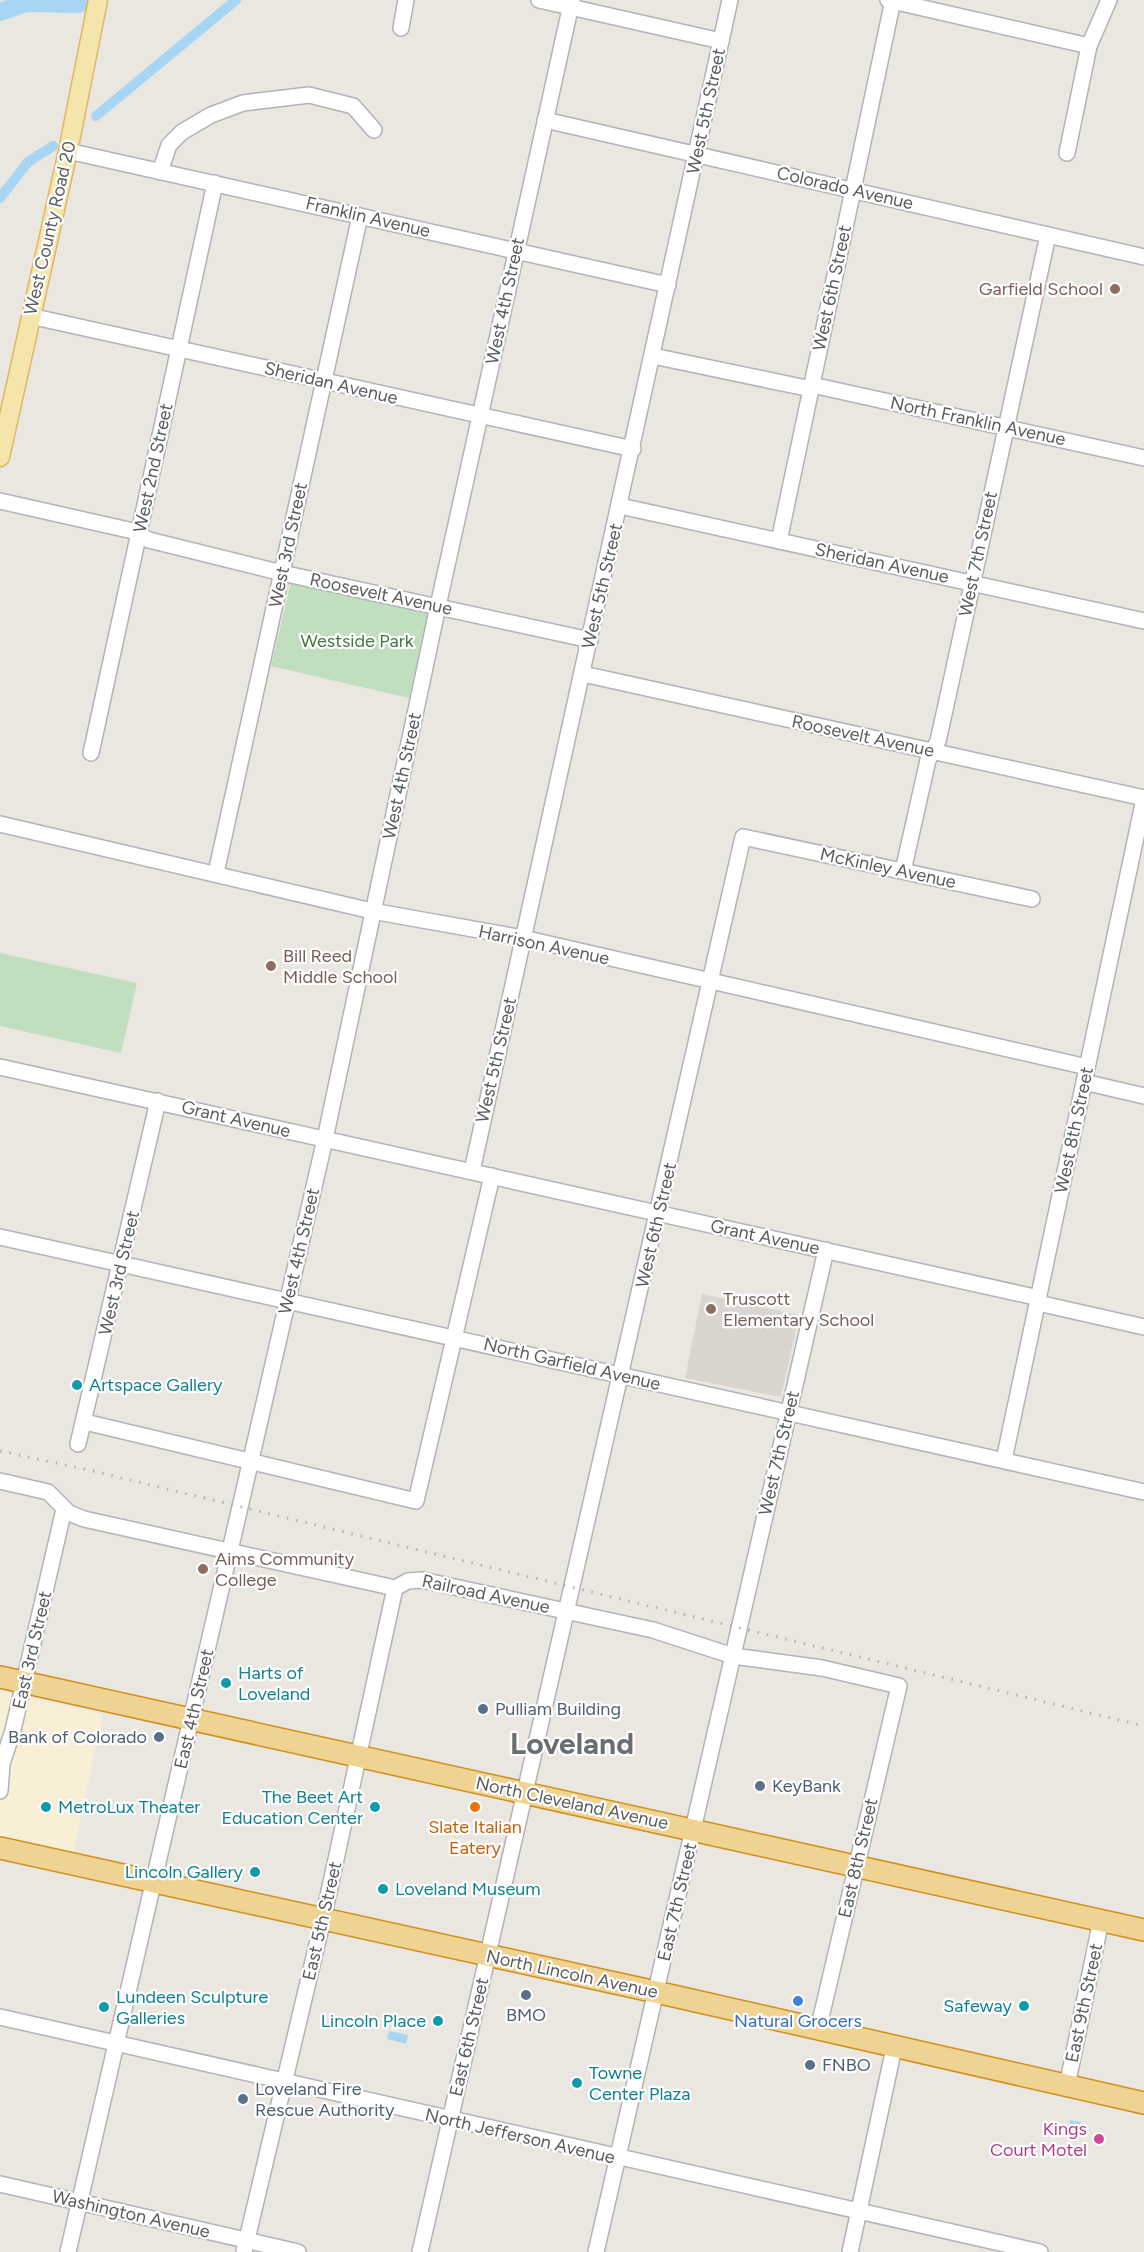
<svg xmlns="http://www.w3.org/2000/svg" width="1144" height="2252" font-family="Figtree,sans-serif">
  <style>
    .commercial { fill: #f9efd7 }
    .education { fill: #dad6cf }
    .green { fill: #c1dfbf }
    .water { fill: #a7d6f4 }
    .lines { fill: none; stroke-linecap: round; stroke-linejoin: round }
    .canal { stroke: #a7d6f4; stroke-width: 10 }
    .river { stroke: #a7d6f4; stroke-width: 18 }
    .minor-casing { stroke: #b1b3b6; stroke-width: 18 }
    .major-casing { stroke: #dfb764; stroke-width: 21 }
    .highway-casing { stroke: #d08f1b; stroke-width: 24 }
    .minor { stroke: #fff; stroke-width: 15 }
    .major { stroke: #f4e5ab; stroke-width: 18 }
    .highway { stroke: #efd392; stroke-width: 21 }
    .rail { stroke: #afb0b0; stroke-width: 3; stroke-dasharray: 1.5 8; stroke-linecap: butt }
    .education-dot { fill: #8d6e63; stroke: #fff; stroke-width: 2 }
    .culture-dot { fill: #0f9aa8; stroke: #fff; stroke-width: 2 }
    .service-dot { fill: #5c6f8a; stroke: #fff; stroke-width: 2 }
    .food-dot { fill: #e8710a; stroke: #fff; stroke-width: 2 }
    .shop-dot { fill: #3f7fe0; stroke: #fff; stroke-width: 2 }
    .hotel-dot { fill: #d1479c; stroke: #fff; stroke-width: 2 }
    .labels { text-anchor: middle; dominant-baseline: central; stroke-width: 4.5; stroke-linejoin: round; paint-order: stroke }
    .street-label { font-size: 18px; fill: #595c5f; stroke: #fff }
    .education-label { font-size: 18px; fill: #785e54; stroke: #fff; text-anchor: start }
    .park-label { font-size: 18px; fill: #3d7a3d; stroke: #fff }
    .culture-label { font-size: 18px; fill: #0d838f; stroke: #fff; text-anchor: start }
    .service-label { font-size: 18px; fill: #4e5e75; stroke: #fff; text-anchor: start }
    .food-label { font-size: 18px; fill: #c56008; stroke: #fff }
    .shop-label { font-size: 18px; fill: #366cbe; stroke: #fff }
    .hotel-label { font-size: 18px; fill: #b23c85; stroke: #fff; text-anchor: end }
    .town-label { font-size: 30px; font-weight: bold; fill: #6a6e71; stroke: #fff }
  </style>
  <rect width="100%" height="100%" fill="#eae7e0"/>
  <polygon class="commercial" points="0,1691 103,1714 73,1855 0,1837"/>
  <polygon class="education" points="702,1294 799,1315 781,1397 685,1378"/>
  <g class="green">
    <polygon points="291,582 429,614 409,698 271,666"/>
    <polygon points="0,953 137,983 121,1053 0,1026"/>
  </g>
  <g class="water">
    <polygon points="389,2031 408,2035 406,2044 387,2039"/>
    <polygon points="1070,2120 1081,2122 1077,2138 1069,2136"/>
  </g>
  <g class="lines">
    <g class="canal">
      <polyline points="96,116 236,0"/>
      <polyline points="0,198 28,162 53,146"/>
    </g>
    <polyline class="river" points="0,12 26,3 78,4 94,0"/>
    <defs>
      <g id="minor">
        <polyline points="539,0 721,41"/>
        <polyline points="888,0 1089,46"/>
        <polyline points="401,28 406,0"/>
        <polyline points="545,120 1144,257"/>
        <polyline points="68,151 668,285"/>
        <polyline points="1067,153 1089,46 1109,0"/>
        <polyline points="160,172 169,145 182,132 211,115 243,103 309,95 353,106 374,130"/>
        <polyline points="30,316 633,449"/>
        <polyline points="653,356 811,389"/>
        <polyline points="812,385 1144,458"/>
        <polyline points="0,501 133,531 149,540 282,573 590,640"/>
        <polyline points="620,506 1144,621"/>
        <polyline points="779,541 893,0"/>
        <polyline points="583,674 1144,798"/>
        <polyline points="91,753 215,183"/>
        <polyline points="0,824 372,911 523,938 1087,1067"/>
        <polyline points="903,871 928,760 938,741 946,705 1048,235"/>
        <polyline points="216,873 360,216"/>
        <polyline points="0,1067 1039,1298"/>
        <polyline points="1084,1082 1144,1096"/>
        <polyline points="472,1171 730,0"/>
        <polyline points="0,1237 1144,1492"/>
        <polyline points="1038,1303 1144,1327"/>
        <polyline points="85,1422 416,1501 492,1176"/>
        <polyline points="78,1444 158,1101"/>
        <polyline points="1004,1460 1144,799"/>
        <polyline points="0,1481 48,1492 69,1513 84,1519 395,1588 408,1581 422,1580 653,1630 733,1656 822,1668 899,1686 818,2030"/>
        <polyline points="0,1791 2,1764 13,1730 64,1509"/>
        <polyline points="0,2017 1040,2252"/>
        <polyline points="1067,2086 1101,1920"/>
        <polyline points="0,2184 298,2252"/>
        <polyline points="68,2252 325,1139 438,606 572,0"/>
        <polyline points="244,2252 323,1919 395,1588"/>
        <polyline points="420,2252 743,837 1032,899"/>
        <polyline points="596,2252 826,1250"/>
        <polyline points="850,2252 894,2048"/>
      </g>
      <polyline id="major" points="0,457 68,151 98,0"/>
      <g id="highway">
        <polyline points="0,1677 1144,1930"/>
        <polyline points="0,1848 656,1992 1144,2103"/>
      </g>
    </defs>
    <use href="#minor" class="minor-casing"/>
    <use href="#major" class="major-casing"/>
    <use href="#highway" class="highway-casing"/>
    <use href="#minor" class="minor"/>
    <use href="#major" class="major"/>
    <use href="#highway" class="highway"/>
    <polyline class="rail" points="0,1451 89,1470 1144,1726"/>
  </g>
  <g class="education-dot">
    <circle cx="1115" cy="289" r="6"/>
    <circle cx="271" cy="966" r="6"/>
    <circle cx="711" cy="1309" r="6"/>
    <circle cx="203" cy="1569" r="6"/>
  </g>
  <g class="culture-dot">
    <circle cx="77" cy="1385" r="6"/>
    <circle cx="226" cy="1683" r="6"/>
    <circle cx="46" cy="1807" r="6"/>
    <circle cx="375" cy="1807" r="6"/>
    <circle cx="255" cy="1872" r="6"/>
    <circle cx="383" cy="1889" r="6"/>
    <circle cx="1024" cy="2006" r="6"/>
    <circle cx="104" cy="2007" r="6"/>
    <circle cx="438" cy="2021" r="6"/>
    <circle cx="577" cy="2083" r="6"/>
  </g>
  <g class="service-dot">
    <circle cx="483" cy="1709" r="6"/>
    <circle cx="159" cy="1737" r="6"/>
    <circle cx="760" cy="1786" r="6"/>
    <circle cx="526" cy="1995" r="6"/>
    <circle cx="810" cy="2065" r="6"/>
    <circle cx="243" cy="2099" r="6"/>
  </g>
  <circle class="food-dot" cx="475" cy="1807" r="6"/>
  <circle class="shop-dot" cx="798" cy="2001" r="6"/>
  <circle class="hotel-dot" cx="1099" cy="2139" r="6"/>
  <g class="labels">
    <g class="street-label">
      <text transform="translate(706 111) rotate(-78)">West 5th Street</text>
      <text transform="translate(845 188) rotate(13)">Colorado Avenue</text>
      <text transform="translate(368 217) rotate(13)">Franklin Avenue</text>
      <text transform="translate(50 228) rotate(-77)">West County Road 20</text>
      <text transform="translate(832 288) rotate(-78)">West 6th Street</text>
      <text transform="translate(505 301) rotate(-78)">West 4th Street</text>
      <text transform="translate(331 383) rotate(13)">Sheridan Avenue</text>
      <text transform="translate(978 421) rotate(12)">North Franklin Avenue</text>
      <text transform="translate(153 468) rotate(-78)">West 2nd Street</text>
      <text transform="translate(288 545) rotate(-78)">West 3rd Street</text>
      <text transform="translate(978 554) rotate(-78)">West 7th Street</text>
      <text transform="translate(882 563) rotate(12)">Sheridan Avenue</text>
      <text transform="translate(602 586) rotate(-77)">West 5th Street</text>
      <text transform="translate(381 594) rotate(12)">Roosevelt Avenue</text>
      <text transform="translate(863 736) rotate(12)">Roosevelt Avenue</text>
      <text transform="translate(402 776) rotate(-78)">West 4th Street</text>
      <text transform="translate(888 868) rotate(12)">McKinley Avenue</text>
      <text transform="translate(544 945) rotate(12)">Harrison Avenue</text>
      <text transform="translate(496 1060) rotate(-77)">West 5th Street</text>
      <text transform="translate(236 1119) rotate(13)">Grant Avenue</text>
      <text transform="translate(1074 1130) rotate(-78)">West 8th Street</text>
      <text transform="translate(656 1225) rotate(-77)">West 6th Street</text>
      <text transform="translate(765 1237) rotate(12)">Grant Avenue</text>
      <text transform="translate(299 1251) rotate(-77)">West 4th Street</text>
      <text transform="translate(119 1273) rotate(-77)">West 3rd Street</text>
      <text transform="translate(572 1364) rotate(13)">North Garfield Avenue</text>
      <text transform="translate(779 1453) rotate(-77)">West 7th Street</text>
      <text transform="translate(486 1594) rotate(12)">Railroad Avenue</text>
      <text transform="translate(32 1650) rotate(-77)">East 3rd Street</text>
      <text transform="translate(194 1709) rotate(-77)">East 4th Street</text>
      <text transform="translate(572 1803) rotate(12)">North Cleveland Avenue</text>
      <text transform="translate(858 1858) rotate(-77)">East 8th Street</text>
      <text transform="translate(677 1902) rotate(-77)">East 7th Street</text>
      <text transform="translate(322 1921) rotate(-77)">East 5th Street</text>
      <text transform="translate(572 1974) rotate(12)">North Lincoln Avenue</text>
      <text transform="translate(1084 2003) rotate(-78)">East 9th Street</text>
      <text transform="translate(469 2037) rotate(-77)">East 6th Street</text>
      <text transform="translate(520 2136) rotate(13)">North Jefferson Avenue</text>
      <text transform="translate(131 2214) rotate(13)">Washington Avenue</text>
    </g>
    <g class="education-label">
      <text x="1103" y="289" text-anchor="end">Garfield School</text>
      <text x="283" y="956">Bill Reed<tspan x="283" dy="21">Middle School</tspan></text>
      <text x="723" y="1299">Truscott<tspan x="723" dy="21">Elementary School</tspan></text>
      <text x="215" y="1559">Aims Community<tspan x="215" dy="21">College</tspan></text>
    </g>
    <g class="park-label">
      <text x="357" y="641">Westside Park</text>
    </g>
    <g class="culture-label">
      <text x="89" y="1385">Artspace Gallery</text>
      <text x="238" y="1673">Harts of<tspan x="238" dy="21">Loveland</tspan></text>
      <text x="363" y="1797" text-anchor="end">The Beet Art<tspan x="363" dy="21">Education Center</tspan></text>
      <text x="58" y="1807">MetroLux Theater</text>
      <text x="243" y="1872" text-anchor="end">Lincoln Gallery</text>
      <text x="395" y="1889">Loveland Museum</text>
      <text x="116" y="1997">Lundeen Sculpture<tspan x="116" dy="21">Galleries</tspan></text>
      <text x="1012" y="2006" text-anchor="end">Safeway</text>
      <text x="426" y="2021" text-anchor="end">Lincoln Place</text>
      <text x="589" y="2073">Towne<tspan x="589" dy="21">Center Plaza</tspan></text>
    </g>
    <g class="service-label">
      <text x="495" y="1709">Pulliam Building</text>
      <text x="147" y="1737" text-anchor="end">Bank of Colorado</text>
      <text x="772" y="1786">KeyBank</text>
      <text x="526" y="2015" text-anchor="middle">BMO</text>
      <text x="822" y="2065">FNBO</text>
      <text x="255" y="2089">Loveland Fire<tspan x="255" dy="21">Rescue Authority</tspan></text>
    </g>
    <g class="food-label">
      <text x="475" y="1827">Slate Italian<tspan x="475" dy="21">Eatery</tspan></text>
    </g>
    <g class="shop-label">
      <text x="798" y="2021">Natural Grocers</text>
    </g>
    <g class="hotel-label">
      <text x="1087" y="2129">Kings<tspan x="1087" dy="21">Court Motel</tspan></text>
    </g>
    <g class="town-label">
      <text x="572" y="1743">Loveland</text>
    </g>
  </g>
</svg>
